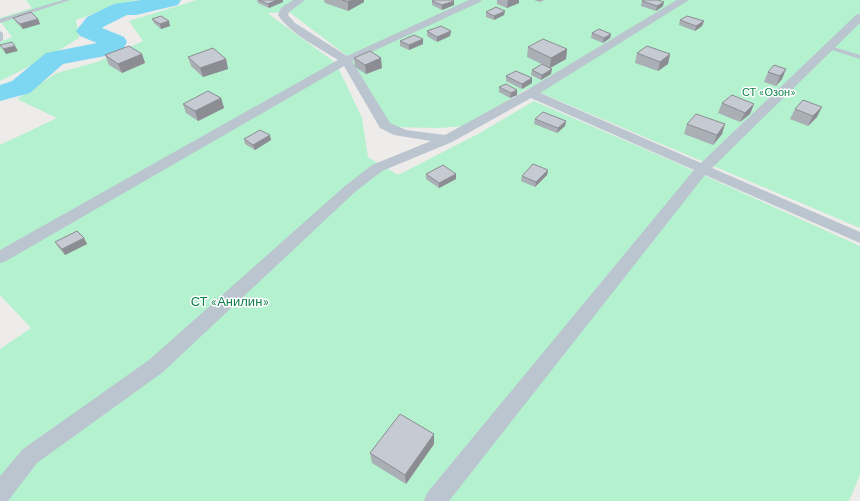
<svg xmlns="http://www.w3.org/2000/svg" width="860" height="501" font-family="Barlow,sans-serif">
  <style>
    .green { fill: #b4f1ce }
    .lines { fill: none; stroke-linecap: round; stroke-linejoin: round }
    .river { fill: #7dd6f2; fill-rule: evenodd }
    .lane { fill: #bac5cf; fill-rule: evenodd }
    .street { fill: #bac5cf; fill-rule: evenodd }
    .wall { fill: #aaaeb5 }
    .shaded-wall { fill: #8b8d93 }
    .building { fill: #c6cad2; stroke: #8b8d93 }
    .labels { text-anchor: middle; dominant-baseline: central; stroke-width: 3; stroke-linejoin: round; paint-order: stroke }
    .far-park-label { font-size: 11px; fill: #0f7f4b; stroke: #fff }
    .park-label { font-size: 13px; fill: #0f7f4b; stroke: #fff }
  </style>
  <rect width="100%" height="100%" fill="#eeebeb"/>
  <g class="green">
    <polygon points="26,0 138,0 126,2 76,20 79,38 46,58 0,81 0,42 12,37 0,21 0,18 32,8"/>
    <polygon points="197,0 860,0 860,228 548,96 527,89 464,126 439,128 393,127 376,112 350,58 289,12 267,13 336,63 362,118 368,157 398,175 478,134 534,101 672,161 860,246 860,475 849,501 0,501 0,349 31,328 0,295 0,145 57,118 17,99 57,73 97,62 143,41 129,21"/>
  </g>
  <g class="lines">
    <polygon class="river" points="141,0 181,0 178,5 136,15 127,15 103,27 102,28 124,37 127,42 121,53 63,64 30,93 0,101 0,85 12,81 46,53 97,43 80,36 76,31 87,17 114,4"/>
    <g class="lane">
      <polygon points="63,0 70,0 0,23 0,19"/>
      <polygon points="0,31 3,33 3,40 0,42"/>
      <polygon points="826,46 830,46 860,55 860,59 826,48"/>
    </g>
    <path class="street" d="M293,0H305L289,12L288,15L295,23L347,56L469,0H482L480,2L352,61L390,123L406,130L445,135L527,90L677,0H689L540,93L701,163L856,15L860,14V23L712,168L860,232V243L705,175L449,501H424L427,493L694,170L531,98L452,142L382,171L355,192L163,372L37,463L8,501H0V476L23,449L149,360L345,186L372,165L431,141L394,135L380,128L344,66L6,261L0,263V250L338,60C318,47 292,35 278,15L281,8Z"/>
  </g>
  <g class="wall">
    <polygon points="257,0 283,0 283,2 269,8 258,3"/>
    <polygon points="324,0 364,0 364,2 348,11 325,3"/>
    <polygon points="497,0 519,0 519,3 507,8 497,4"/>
    <polygon points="534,0 544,0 540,2"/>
    <polygon points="432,1 454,1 454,5 442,10 432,5"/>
    <polygon points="642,1 663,6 656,11 641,6"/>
    <polygon points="486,12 504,15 494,20 486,17"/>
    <polygon points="13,18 38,19 40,24 23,29 16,22"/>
    <polygon points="152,19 170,26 161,29 154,23"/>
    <polygon points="680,20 704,21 702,26 695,31 679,25"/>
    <polygon points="427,31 451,31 450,36 437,42 427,36"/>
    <polygon points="592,33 611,34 610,38 603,43 591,38"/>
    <polygon points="423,39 423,44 409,50 400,46 400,41"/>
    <polygon points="528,47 567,49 566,59 550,68 527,57"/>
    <polygon points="637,53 670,54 668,64 658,71 635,63"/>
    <polygon points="142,54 145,63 122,73 109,65 105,55"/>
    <polygon points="188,57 226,59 228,69 203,77 191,66"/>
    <polygon points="354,58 382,68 366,74 355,67"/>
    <polygon points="786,69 782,79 776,86 764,82 768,72"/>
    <polygon points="532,70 551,74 541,80 531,75"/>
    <polygon points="506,76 532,78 532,83 522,89 506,81"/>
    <polygon points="499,87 517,95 510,98 499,92"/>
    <polygon points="221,98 224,108 198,121 186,113 183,104"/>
    <polygon points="722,103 754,104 750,114 740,122 718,113"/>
    <polygon points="795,109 817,117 808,126 790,119"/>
    <polygon points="535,119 566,121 565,126 557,133 534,124"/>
    <polygon points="687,124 725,124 722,134 713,145 684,134"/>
    <polygon points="244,139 271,140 255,150 245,144"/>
    <polygon points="548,170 547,175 535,187 521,181 522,176"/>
    <polygon points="426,174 456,174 456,179 439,188 426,179"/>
    <polygon points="84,238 87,244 65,255 58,247 55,242"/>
    <polygon points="434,434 434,444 406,484 372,463 370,453"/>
  </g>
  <g class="shaded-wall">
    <polygon points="277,0 283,0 283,2 269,8 268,4"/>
    <polygon points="351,0 364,0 364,2 348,11 348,2"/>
    <polygon points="508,0 519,0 519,3 507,8"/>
    <polygon points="454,1 454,5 442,10 442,5"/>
    <polygon points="664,2 663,6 656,11 657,6"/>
    <polygon points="505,11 504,15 494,20 494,16"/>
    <polygon points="38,19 40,24 23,29 20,24"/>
    <polygon points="169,21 170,26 161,29 160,24"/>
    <polygon points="704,21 702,26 695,31 696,26"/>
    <polygon points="451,31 450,36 437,42 437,37"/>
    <polygon points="611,34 610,38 603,43 604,38"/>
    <polygon points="423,39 423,44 409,50 409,45"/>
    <polygon points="15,46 18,51 6,54 3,49"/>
    <polygon points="567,49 566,59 550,68 551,58"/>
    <polygon points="142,54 145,63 122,73 118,64"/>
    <polygon points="670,54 668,64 658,71 660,62"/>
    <polygon points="381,58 382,68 366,74 365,65"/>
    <polygon points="226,59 228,69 203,77 200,68"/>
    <polygon points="552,69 551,74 541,80 542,75"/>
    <polygon points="786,69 782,79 776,86 780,76"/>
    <polygon points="532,78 532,83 522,89 522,84"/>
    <polygon points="517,90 517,95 510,98 511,93"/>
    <polygon points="221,98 224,108 198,121 195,111"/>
    <polygon points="754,104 750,114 740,122 745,113"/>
    <polygon points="822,107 817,117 808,126 813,116"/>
    <polygon points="566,121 565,126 557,133 558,128"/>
    <polygon points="725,124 722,134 713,145 717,135"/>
    <polygon points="270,135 271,140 255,150 253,145"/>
    <polygon points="548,170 547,175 535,187 536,182"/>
    <polygon points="456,174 456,179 439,188 439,183"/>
    <polygon points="84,238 87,244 65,255 62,249"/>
    <polygon points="434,434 434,444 406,484 405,475"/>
  </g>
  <g class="building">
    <polygon points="259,0 277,0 268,4"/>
    <polygon points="342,0 351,0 348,2"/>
    <polygon points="434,0 453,0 454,1 442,5 432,1"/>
    <polygon points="644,0 658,0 664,2 657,6 642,1"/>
    <polygon points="496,7 505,11 494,16 486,12"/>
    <polygon points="31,12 38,19 20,24 13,18"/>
    <polygon points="161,16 169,21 160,24 152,19"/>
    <polygon points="687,16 704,21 696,26 680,20"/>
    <polygon points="441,26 451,31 437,37 427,31"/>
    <polygon points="599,29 611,34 604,38 592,33"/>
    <polygon points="414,35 423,39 409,45 400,41"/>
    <polygon points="543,39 567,49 551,58 528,47"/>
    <polygon points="12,42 15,46 3,49 0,45"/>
    <polygon points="129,46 142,54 118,64 105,55"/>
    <polygon points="647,46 670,54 660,62 637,53"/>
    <polygon points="213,48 226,59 200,68 188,57"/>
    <polygon points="370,51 381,58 365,65 354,58"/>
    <polygon points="542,64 552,69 542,75 532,70"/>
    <polygon points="774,65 786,69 780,76 768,72"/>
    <polygon points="516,71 532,78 522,84 506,76"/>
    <polygon points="506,84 517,90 511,93 499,87"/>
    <polygon points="208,91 221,98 195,111 183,104"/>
    <polygon points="732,95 754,104 745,113 722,103"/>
    <polygon points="803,100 822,107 813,116 795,109"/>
    <polygon points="543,112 566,121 558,128 535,119"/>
    <polygon points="696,114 725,124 717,135 687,124"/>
    <polygon points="260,130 270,135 253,145 244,139"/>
    <polygon points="533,164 548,170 536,182 522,176"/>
    <polygon points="443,165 456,174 439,183 426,174"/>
    <polygon points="77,231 84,238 62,249 55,242"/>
    <polygon points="400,414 434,434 405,475 370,453"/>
  </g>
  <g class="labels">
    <g class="far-park-label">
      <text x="769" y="91">СТ «Озон»</text>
    </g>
    <g class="park-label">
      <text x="230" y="301">СТ «Анилин»</text>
    </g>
  </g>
</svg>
